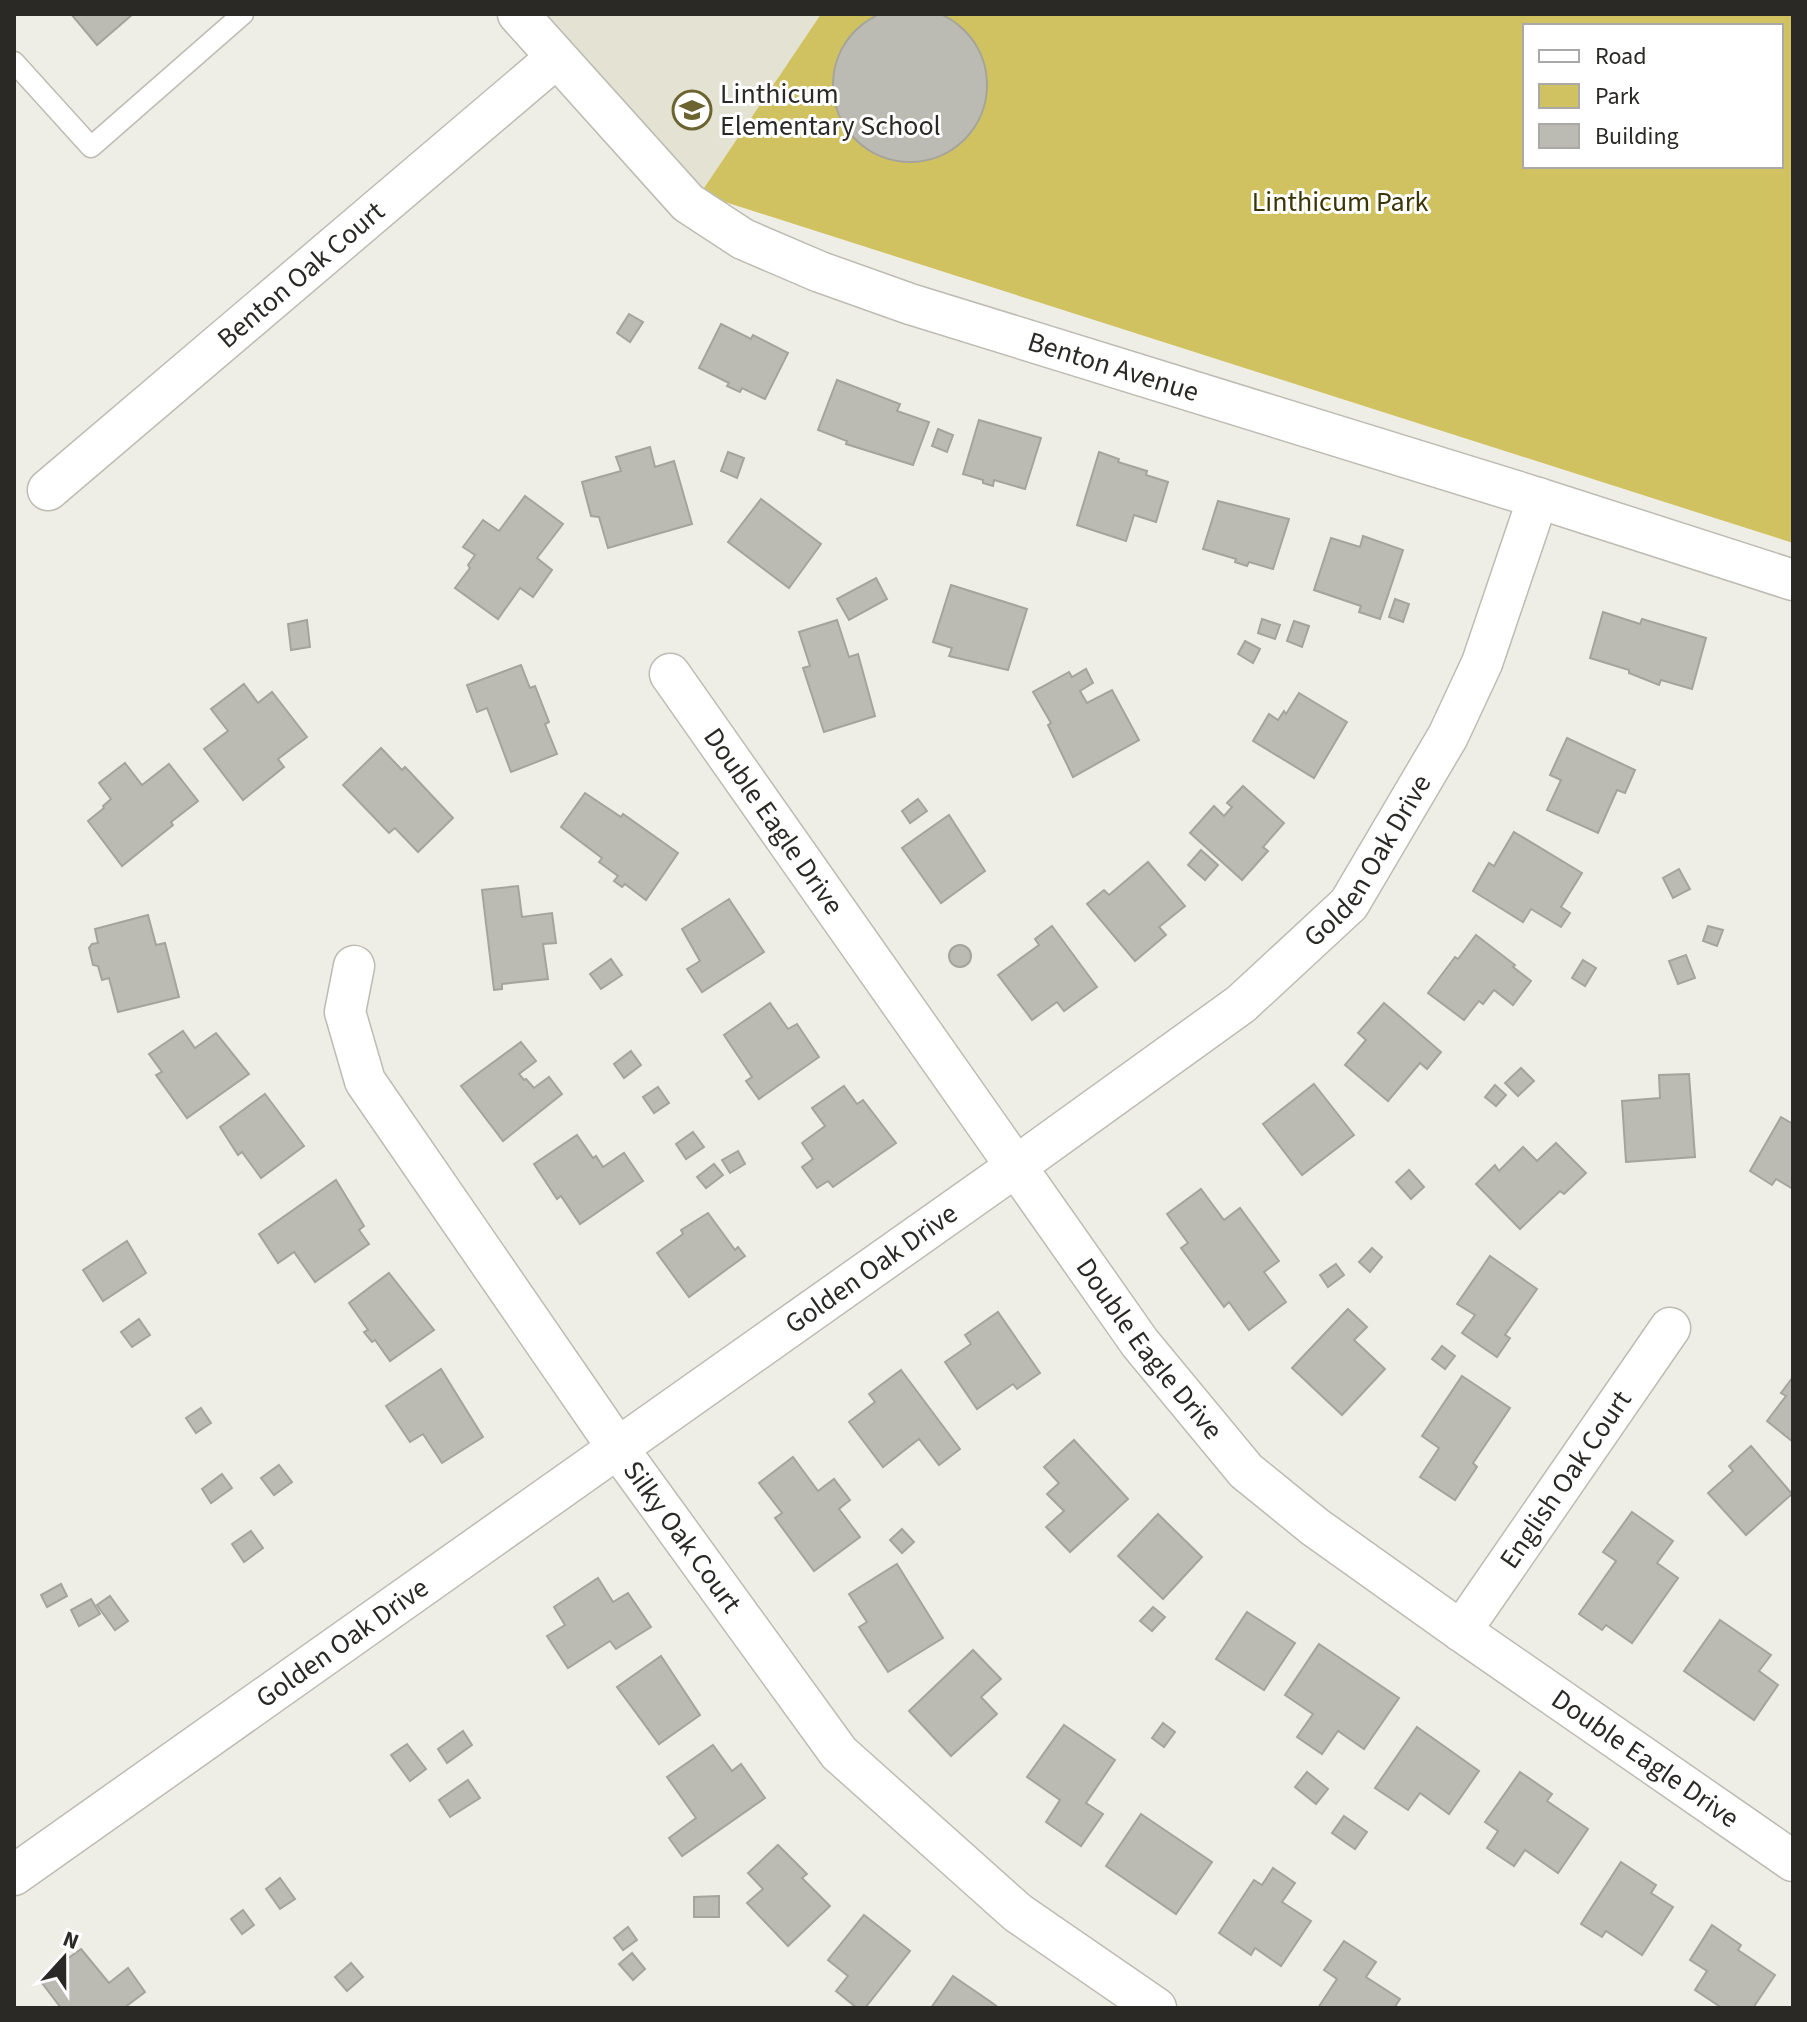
<svg xmlns="http://www.w3.org/2000/svg" width="1807" height="2022" font-family="'Source Sans 3',sans-serif">
  <style>
    .built { fill: #e4e2d2 }
    .green { fill: #d0c261; fill-rule: evenodd }
    .building { fill: #bcbbb3; stroke: #a5a49c; stroke-width: 2 }
    .lines { fill: none; stroke-linecap: round; stroke-linejoin: round }
    .lane-casing { stroke: #bdbcb3; stroke-width: 23 }
    .street-casing { stroke: #bdbcb3; stroke-width: 43 }
    .lane { stroke: #fff; stroke-width: 20 }
    .street { stroke: #fff; stroke-width: 40 }
    .labels { text-anchor: middle; dominant-baseline: central; stroke-width: 6; stroke-linejoin: round; paint-order: stroke }
    .poi-label { font-size: 28px; fill: #2a2926; stroke: #fff; text-anchor: start }
    .park-label { font-size: 28px; fill: #3b3404; stroke: #fff }
    .street-label { font-size: 28px; fill: #2a2926; stroke: #fff }
  </style>
  <rect width="100%" height="100%" fill="#efeee6"/>
  <polygon class="built" points="545,14 821,14 700,194"/>
  <path class="green" d="M821,14H1793V543L700,194ZM1525,26H1781V166H1525Z"/>
  <g class="building">
    <circle cx="910" cy="85" r="77"/>
    <polygon points="71,14 133,14 97,45"/>
    <polygon points="629,314 643,322 630,342 617,333"/>
    <polygon points="721,324 751,339 753,335 788,353 765,399 742,388 740,392 727,386 729,383 699,368"/>
    <polygon points="837,380 900,404 897,411 929,422 913,465 846,444 847,441 818,430"/>
    <polygon points="979,420 1041,438 1025,489 994,480 993,486 983,483 983,480 963,474"/>
    <polygon points="938,429 953,435 947,452 932,446"/>
    <polygon points="650,447 655,467 674,461 692,524 608,548 599,517 591,516 582,482 621,471 616,457"/>
    <polygon points="728,452 744,458 737,478 721,471"/>
    <polygon points="1099,452 1119,459 1118,462 1147,471 1146,475 1168,482 1156,522 1134,515 1126,541 1077,525"/>
    <polygon points="525,496 563,524 537,558 552,570 533,597 520,588 498,619 455,588 470,568 468,565 475,555 463,547 483,520 499,531"/>
    <polygon points="761,499 821,544 789,588 728,542"/>
    <polygon points="1218,501 1289,519 1273,569 1249,562 1247,566 1235,562 1236,559 1203,549"/>
    <polygon points="1363,536 1403,550 1380,619 1359,612 1361,606 1314,590 1331,538 1360,547"/>
    <polygon points="876,578 887,599 849,620 837,599"/>
    <polygon points="951,585 1027,609 1008,670 953,657 949,656 952,648 933,642"/>
    <polygon points="1395,599 1409,604 1403,622 1389,617"/>
    <polygon points="1603,612 1640,624 1642,619 1706,638 1692,689 1661,680 1659,685 1629,673 1629,670 1590,658"/>
    <polygon points="1262,619 1280,625 1275,639 1258,633"/>
    <polygon points="307,620 310,647 291,650 288,624"/>
    <polygon points="837,620 849,657 858,654 875,716 824,732 803,668 810,666 799,632"/>
    <polygon points="1294,621 1309,626 1302,647 1287,641"/>
    <polygon points="1245,641 1260,649 1253,663 1238,654"/>
    <polygon points="521,665 530,688 535,686 549,722 545,724 557,754 511,772 487,708 477,712 467,685"/>
    <polygon points="1086,669 1093,683 1080,691 1087,703 1112,690 1139,740 1073,777 1048,725 1051,723 1033,692 1069,672 1072,677"/>
    <polygon points="244,684 258,703 272,692 307,737 278,759 284,767 243,800 204,749 228,731 211,709"/>
    <polygon points="1299,693 1347,722 1314,778 1253,741 1269,714 1278,720 1284,711 1286,714"/>
    <polygon points="1567,738 1635,770 1625,793 1617,790 1598,833 1547,810 1561,780 1550,775"/>
    <polygon points="381,748 402,770 405,767 407,769 453,818 418,852 395,828 389,833 343,785"/>
    <polygon points="125,763 142,785 169,764 198,801 171,822 173,825 122,866 88,821 104,808 103,806 111,799 99,783"/>
    <polygon points="1243,786 1284,823 1263,847 1268,851 1242,880 1190,833 1214,806 1224,816 1232,807 1227,803"/>
    <polygon points="585,793 621,817 623,814 678,853 646,900 625,884 622,887 614,881 618,876 599,862 602,858 561,827"/>
    <polygon points="918,799 927,811 910,823 902,811"/>
    <polygon points="949,815 985,871 941,903 902,848"/>
    <polygon points="1514,832 1582,873 1561,907 1570,913 1561,927 1531,909 1523,922 1473,891 1489,863 1494,866"/>
    <polygon points="1201,850 1218,865 1205,880 1188,865"/>
    <polygon points="1148,862 1185,906 1159,927 1166,935 1135,961 1087,904 1104,890 1109,895"/>
    <polygon points="1679,869 1690,889 1673,898 1663,878"/>
    <polygon points="518,886 522,917 552,913 556,943 543,944 548,979 502,984 502,989 494,990 482,890"/>
    <polygon points="729,899 764,952 702,992 687,969 700,961 682,929"/>
    <polygon points="148,915 156,945 165,943 179,997 118,1012 109,978 102,980 98,966 93,965 89,948 92,944 98,943 95,929"/>
    <polygon points="1052,926 1097,987 1064,1011 1057,1002 1032,1020 998,975 1039,945 1035,939"/>
    <polygon points="1708,926 1723,930 1717,946 1703,941"/>
    <polygon points="1476,935 1515,965 1513,967 1531,981 1513,1005 1494,990 1483,1004 1479,1001 1464,1020 1428,993 1455,957 1458,959"/>
    <circle cx="960" cy="956" r="11"/>
    <polygon points="1686,955 1695,978 1678,984 1669,961"/>
    <polygon points="611,959 622,975 601,989 590,974"/>
    <polygon points="1583,960 1596,968 1585,986 1572,978"/>
    <polygon points="770,1003 788,1029 797,1024 819,1057 759,1099 746,1081 752,1077 724,1035"/>
    <polygon points="1384,1003 1441,1052 1427,1069 1420,1063 1388,1101 1345,1065 1366,1040 1358,1033"/>
    <polygon points="183,1031 195,1048 216,1033 249,1074 187,1118 156,1075 162,1072 149,1054"/>
    <polygon points="521,1042 536,1061 519,1074 524,1080 526,1079 534,1088 549,1077 562,1094 503,1141 461,1086"/>
    <polygon points="631,1051 641,1065 624,1078 614,1064"/>
    <polygon points="1521,1068 1534,1081 1518,1096 1505,1083"/>
    <polygon points="1689,1074 1695,1157 1626,1162 1622,1101 1660,1098 1659,1075"/>
    <polygon points="1314,1084 1354,1135 1302,1175 1263,1124"/>
    <polygon points="1495,1085 1506,1095 1496,1106 1485,1097"/>
    <polygon points="844,1086 857,1104 863,1100 896,1143 833,1187 828,1181 817,1188 802,1167 813,1159 802,1143 825,1126 812,1108"/>
    <polygon points="658,1087 669,1103 654,1113 643,1097"/>
    <polygon points="265,1094 304,1146 261,1178 242,1152 238,1155 220,1127"/>
    <polygon points="1781,1117 1793,1124 1793,1189 1776,1179 1772,1185 1750,1171"/>
    <polygon points="693,1132 704,1147 686,1159 676,1144"/>
    <polygon points="577,1135 593,1158 596,1156 603,1167 624,1153 643,1181 580,1224 561,1196 557,1199 534,1164"/>
    <polygon points="1556,1143 1586,1173 1564,1194 1560,1191 1520,1229 1476,1184 1495,1165 1499,1171 1523,1147 1537,1161"/>
    <polygon points="738,1151 745,1164 730,1173 722,1160"/>
    <polygon points="714,1164 723,1175 706,1188 697,1177"/>
    <polygon points="1409,1170 1424,1187 1411,1199 1396,1182"/>
    <polygon points="336,1180 364,1226 359,1230 369,1244 315,1282 294,1252 278,1263 259,1234"/>
    <polygon points="1201,1189 1224,1220 1240,1208 1279,1261 1264,1272 1286,1302 1249,1330 1229,1302 1224,1307 1181,1248 1188,1243 1167,1214"/>
    <polygon points="708,1213 735,1250 738,1247 745,1256 689,1297 657,1253 683,1234 681,1230"/>
    <polygon points="127,1241 146,1273 103,1301 83,1270"/>
    <polygon points="1372,1248 1382,1257 1370,1272 1359,1262"/>
    <polygon points="1490,1256 1537,1289 1505,1335 1510,1338 1497,1357 1462,1333 1475,1315 1457,1304"/>
    <polygon points="1336,1264 1344,1275 1328,1287 1320,1275"/>
    <polygon points="389,1273 434,1330 390,1361 375,1340 372,1342 367,1336 364,1332 368,1330 349,1303"/>
    <polygon points="1348,1309 1367,1327 1354,1340 1385,1369 1342,1415 1292,1368"/>
    <polygon points="998,1312 1040,1373 1017,1389 1013,1384 977,1409 945,1362 971,1344 965,1335"/>
    <polygon points="139,1319 150,1335 132,1347 121,1332"/>
    <polygon points="1442,1346 1455,1356 1445,1369 1432,1359"/>
    <polygon points="441,1369 483,1437 442,1463 423,1434 410,1442 386,1406"/>
    <polygon points="901,1370 960,1449 939,1465 919,1439 883,1467 849,1422 875,1402 869,1394"/>
    <polygon points="1462,1376 1510,1408 1473,1463 1477,1467 1455,1500 1420,1477 1439,1448 1422,1436"/>
    <polygon points="1793,1377 1793,1442 1767,1421 1786,1396 1781,1393"/>
    <polygon points="201,1408 211,1423 196,1433 186,1418"/>
    <polygon points="1074,1440 1128,1499 1070,1552 1046,1527 1064,1511 1047,1494 1059,1483 1044,1467"/>
    <polygon points="1751,1446 1792,1494 1746,1535 1708,1493 1733,1471 1729,1466"/>
    <polygon points="793,1457 818,1491 834,1479 850,1500 839,1509 860,1537 814,1571 775,1518 782,1513 759,1483"/>
    <polygon points="279,1465 292,1482 274,1495 261,1478"/>
    <polygon points="222,1474 232,1488 211,1503 202,1489"/>
    <polygon points="1632,1512 1673,1541 1657,1563 1678,1578 1632,1643 1606,1625 1602,1630 1579,1614 1616,1561 1603,1552"/>
    <polygon points="1158,1514 1202,1557 1163,1599 1118,1556"/>
    <polygon points="902,1529 914,1542 902,1553 890,1540"/>
    <polygon points="251,1531 263,1548 244,1562 232,1544"/>
    <polygon points="897,1564 943,1638 888,1672 859,1627 867,1622 849,1594"/>
    <polygon points="598,1578 613,1602 628,1593 651,1627 616,1649 610,1641 568,1668 547,1636 565,1625 554,1607"/>
    <polygon points="61,1584 67,1596 47,1607 41,1595"/>
    <polygon points="110,1596 128,1621 115,1630 97,1605"/>
    <polygon points="91,1599 100,1614 79,1626 71,1610"/>
    <polygon points="1153,1607 1165,1617 1152,1631 1140,1621"/>
    <polygon points="1247,1612 1295,1643 1264,1690 1216,1659"/>
    <polygon points="1720,1620 1771,1655 1759,1671 1778,1685 1754,1720 1684,1671"/>
    <polygon points="1319,1644 1399,1698 1364,1749 1338,1731 1322,1754 1297,1737 1313,1714 1285,1695"/>
    <polygon points="973,1650 1001,1679 981,1697 997,1714 951,1756 909,1711"/>
    <polygon points="661,1656 700,1715 659,1744 617,1687"/>
    <polygon points="1163,1723 1175,1732 1164,1747 1152,1738"/>
    <polygon points="1064,1725 1115,1760 1086,1803 1103,1814 1081,1846 1046,1822 1060,1800 1027,1777"/>
    <polygon points="1417,1727 1479,1771 1449,1814 1420,1793 1408,1810 1375,1788"/>
    <polygon points="463,1731 472,1745 447,1763 438,1749"/>
    <polygon points="407,1744 426,1769 410,1781 391,1755"/>
    <polygon points="713,1745 732,1771 741,1764 765,1798 682,1856 669,1838 696,1818 667,1777"/>
    <polygon points="1307,1772 1328,1789 1316,1804 1295,1787"/>
    <polygon points="1520,1772 1552,1794 1547,1801 1588,1829 1558,1873 1525,1850 1514,1866 1487,1848 1498,1831 1485,1822"/>
    <polygon points="468,1780 480,1798 450,1817 439,1800"/>
    <polygon points="1141,1814 1212,1862 1176,1914 1106,1866"/>
    <polygon points="1344,1816 1367,1832 1355,1849 1332,1833"/>
    <polygon points="778,1845 807,1874 802,1878 830,1906 788,1946 747,1903 763,1889 748,1873"/>
    <polygon points="1621,1862 1656,1885 1651,1893 1673,1907 1642,1955 1606,1931 1602,1937 1581,1924"/>
    <polygon points="1273,1868 1295,1883 1282,1902 1311,1921 1281,1966 1255,1948 1251,1955 1219,1933 1254,1880 1262,1885"/>
    <polygon points="280,1878 295,1899 280,1909 266,1889"/>
    <polygon points="719,1896 719,1917 694,1917 694,1897"/>
    <polygon points="243,1910 254,1925 242,1934 231,1919"/>
    <polygon points="864,1915 910,1951 865,2008 857,2008 836,1991 848,1976 828,1960"/>
    <polygon points="1712,1925 1741,1945 1738,1950 1775,1975 1753,2008 1722,2008 1695,1990 1707,1971 1690,1960"/>
    <polygon points="628,1927 637,1940 623,1950 614,1938"/>
    <polygon points="1344,1941 1376,1962 1366,1977 1400,1999 1394,2008 1318,2008 1337,1979 1324,1970"/>
    <polygon points="81,1949 109,1983 128,1968 145,1992 124,2008 61,2008 39,1979"/>
    <polygon points="632,1953 645,1969 633,1980 619,1964"/>
    <polygon points="351,1963 363,1977 347,1991 335,1977"/>
    <polygon points="953,1976 991,2002 999,2008 931,2008"/>
  </g>
  <g class="lines">
    <defs>
      <polyline id="lane" points="14,62 91,147 243,14"/>
      <g id="street">
        <path id="s1" d="M518,14L688,203L743,239L820,272L910,304L1538,498L1793,580"/>
        <path id="s2" d="M48,490L556,58"/>
        <path id="s3" d="M670,674L1140,1343L1246,1471L1315,1527L1461,1631L1793,1861"/>
        <path id="s4" d="M354,966L345,1012L365,1081L617,1447L839,1753L1018,1913L1156,2008"/>
        <path id="s5" d="M1461,1631L1670,1328"/>
        <path id="s6" d="M14,1875L1015,1167L1241,1004L1349,904L1448,736L1482,663L1538,498"/>
      </g>
    </defs>
    <use href="#lane" class="lane-casing"/>
    <use href="#street" class="street-casing"/>
    <use href="#lane" class="lane"/>
    <use href="#street" class="street"/>
  </g>
  <defs>
    <symbol id="school-ring" viewBox="-11 -11 22 22"><circle r="9.5" fill="#fff" stroke="#6b6330" stroke-width="1.5"/><path d="M0-5L7-2L0 1L-7-2ZM-4 1L0 2.5L4 1V4Q0 6-4 4Z" fill="#6b6330"/></symbol>
  </defs>
  <g fill-rule="evenodd">
    <use href="#school-ring" x="670" y="88" width="44" height="44"/>
  </g>
  <g class="labels">
    <g class="poi-label">
      <text x="720" y="94">Linthicum<tspan x="720" dy="32">Elementary School</tspan></text>
    </g>
    <g class="park-label">
      <text x="1340" y="202">Linthicum Park</text>
    </g>
    <g class="street-label">
      <text stroke="none"><textPath href="#s2" startOffset="332">Benton Oak Court</textPath></text>
      <text stroke="none"><textPath href="#s1" startOffset="712">Benton Avenue</textPath></text>
      <text stroke="none"><textPath href="#s3" startOffset="180">Double Eagle Drive</textPath></text>
      <text stroke="none"><textPath href="#s6" startOffset="1698">Golden Oak Drive</textPath></text>
      <text stroke="none"><textPath href="#s6" startOffset="1050">Golden Oak Drive</textPath></text>
      <text stroke="none"><textPath href="#s3" startOffset="828">Double Eagle Drive</textPath></text>
      <text stroke="none"><textPath href="#s5" startOffset="184">English Oak Court</textPath></text>
      <text stroke="none"><textPath href="#s4" startOffset="674">Silky Oak Court</textPath></text>
      <text stroke="none"><textPath href="#s6" startOffset="402">Golden Oak Drive</textPath></text>
      <text stroke="none"><textPath href="#s3" startOffset="1476">Double Eagle Drive</textPath></text>
    </g>
  </g>
  <rect width="1807" height="2022" fill="none" stroke="#2a2926" stroke-width="32"/>
  <rect x="1523" y="24" width="260" height="144" fill="#ffffff" stroke="#aaa9a8" stroke-width="2"/>
  <rect x="1539" y="50" width="40" height="12" fill="#ffffff" stroke="#aaa9a8" stroke-width="2"/>
  <text x="1595" y="64" font-size="24" fill="#2a2926">Road</text>
  <rect x="1539" y="84" width="40" height="24" fill="#d0c261" stroke="#aaa9a8" stroke-width="2"/>
  <text x="1595" y="104" font-size="24" fill="#2a2926">Park</text>
  <rect x="1539" y="124" width="40" height="24" fill="#bcbbb3" stroke="#aaa9a8" stroke-width="2"/>
  <text x="1595" y="144" font-size="24" fill="#2a2926">Building</text>
  <g transform="translate(64 1958) rotate(21)" stroke="#ffffff" stroke-width="6" paint-order="stroke">
  <path d="M0-6L14 30L0 20L-14 30Z" fill="#2a2926"/>
  <text y="-12" font-size="22" font-weight="bold" text-anchor="middle" fill="#2a2926">N</text>
  </g>
</svg>
